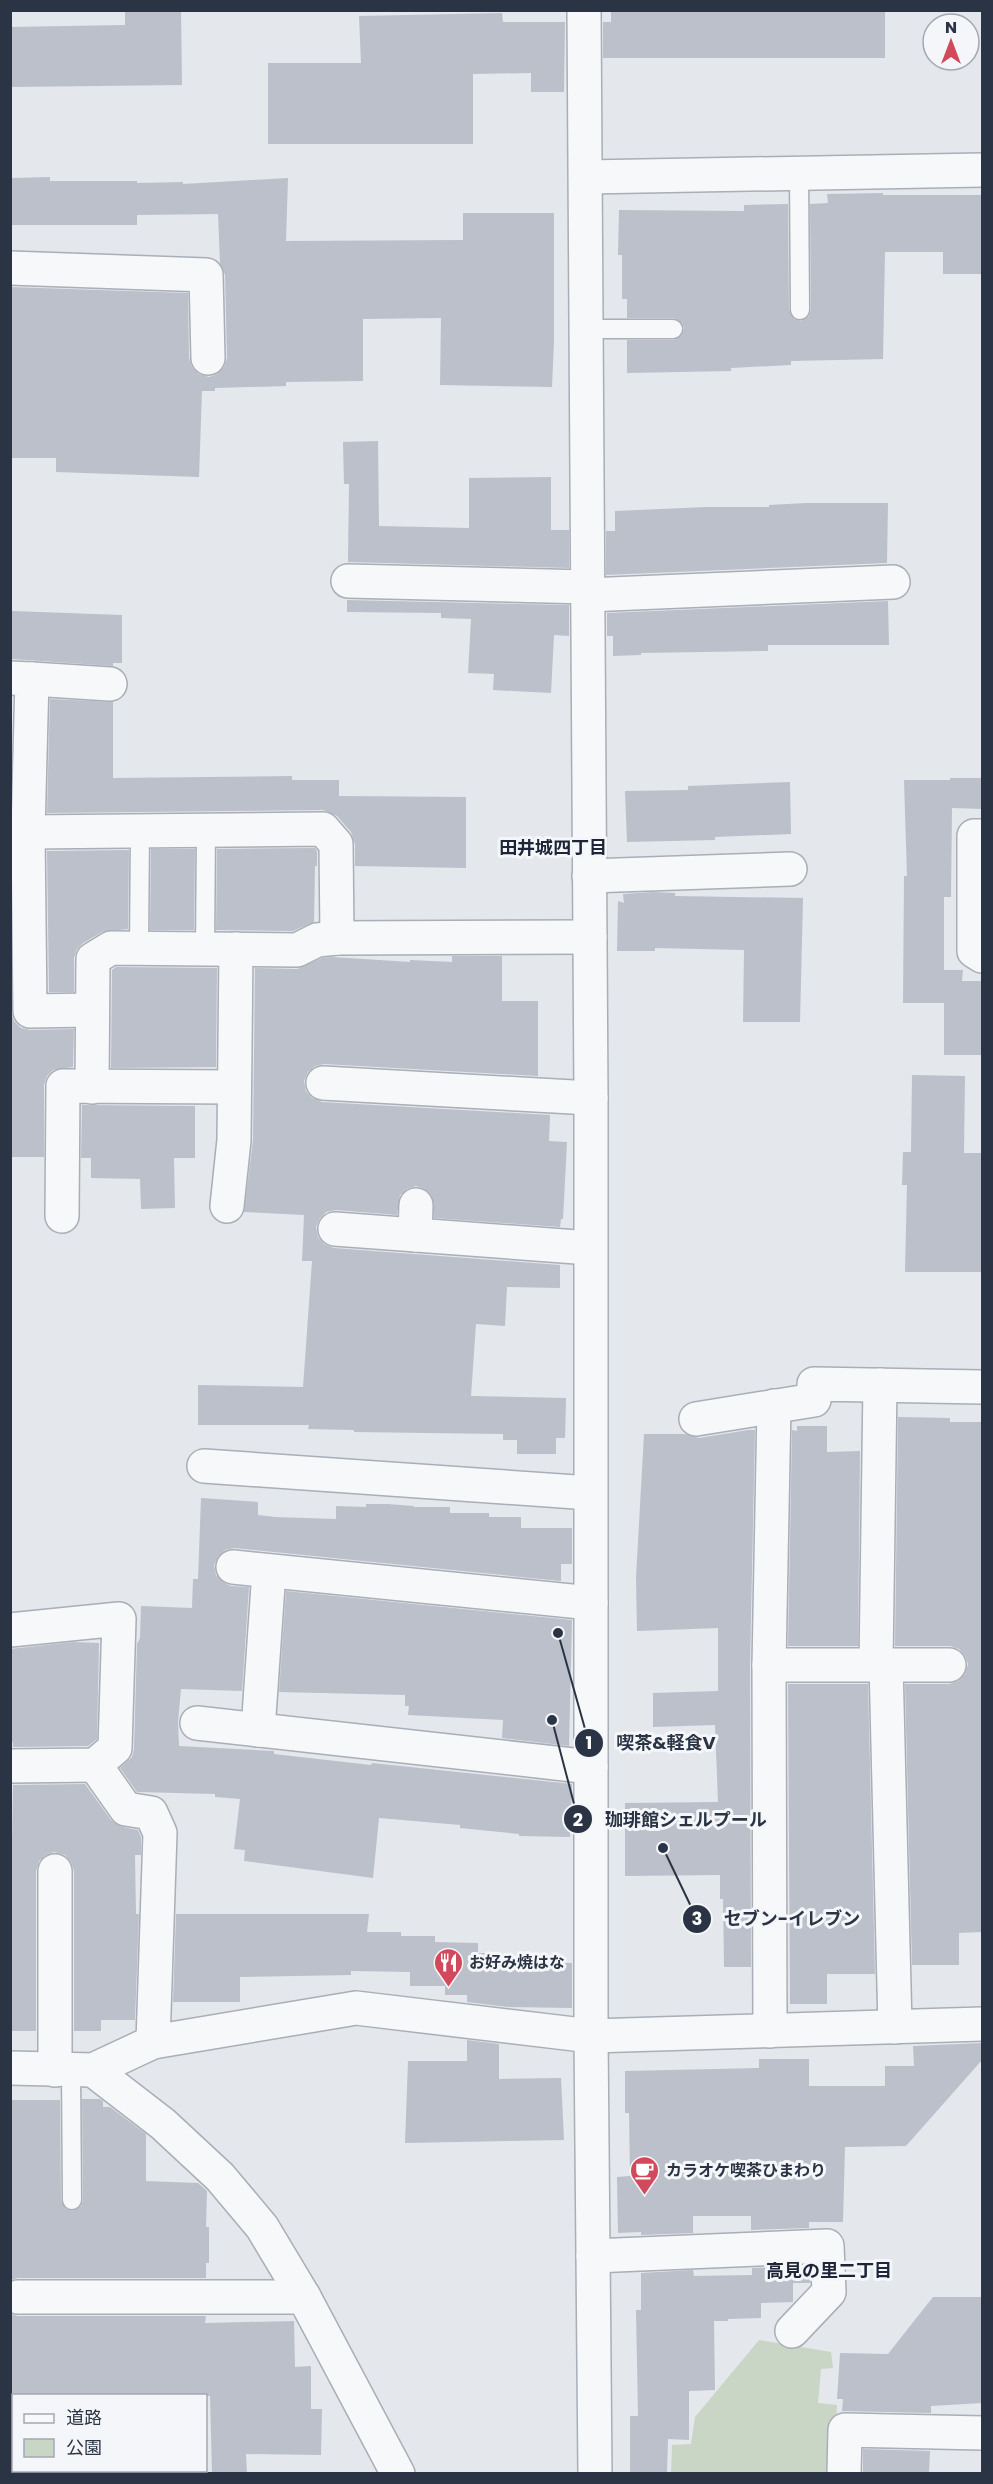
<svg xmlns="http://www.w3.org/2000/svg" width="993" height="2484" font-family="Poppins,'Noto Sans JP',sans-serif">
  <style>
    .green { fill: #c9d6c5 }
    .building { fill: #bbc0ca }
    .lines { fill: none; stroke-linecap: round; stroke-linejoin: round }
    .lane-casing { stroke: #a9aeb7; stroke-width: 21 }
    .street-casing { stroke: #a9aeb7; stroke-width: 36 }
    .lane { stroke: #f7f8fa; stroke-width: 18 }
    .street { stroke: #f7f8fa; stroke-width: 33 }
    .labels { text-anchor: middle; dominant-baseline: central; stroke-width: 6; stroke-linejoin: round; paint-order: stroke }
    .poi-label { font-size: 16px; font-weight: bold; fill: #2b3445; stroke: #f4f6f9; text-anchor: start }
    .neighbourhood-label { font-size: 18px; font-weight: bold; fill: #1d2536; stroke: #f4f6f9 }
    .leader { fill: none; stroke: #2b3445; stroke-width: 2 }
    .callout-dot { fill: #2b3445; stroke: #f4f6f9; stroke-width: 2 }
    .mark-label { font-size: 18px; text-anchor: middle; font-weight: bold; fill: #fff }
    .callout-label { font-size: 18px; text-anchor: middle; font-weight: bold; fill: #2b3445; stroke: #f4f6f9; stroke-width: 6; stroke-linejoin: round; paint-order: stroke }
  </style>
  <rect width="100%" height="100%" fill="#e4e7ec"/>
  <polygon class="green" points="759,2340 831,2352 833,2368 821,2369 818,2403 837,2405 834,2473 671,2474 672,2445 691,2444 695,2417"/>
  <g class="building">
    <polygon points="125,10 181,10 182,85 10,87 10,27 125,25"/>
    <polygon points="611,10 885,12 885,58 603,58 603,22 611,22"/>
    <polygon points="502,13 503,22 565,22 564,92 531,92 531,73 473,74 473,144 268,144 268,63 361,63 359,16"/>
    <polygon points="50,177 50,181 137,181 137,183 183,182 183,184 288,178 286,241 463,240 463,213 554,213 554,341 552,387 440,385 441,318 363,319 363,381 286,382 286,386 215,388 215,391 202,391 199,477 56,472 56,458 10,458 10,287 188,293 189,358 192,367 199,374 209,377 217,374 224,367 227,358 225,275 220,263 218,214 137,215 137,225 10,225 10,178"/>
    <polygon points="883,193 883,195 982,195 982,274 943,274 943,252 885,252 883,359 791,361 791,365 731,368 731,371 627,373 627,340 674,340 682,335 684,328 682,323 674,318 627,318 627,299 622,299 622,255 618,255 619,210 744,211 744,205 788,204 789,310 794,319 801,321 809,316 811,310 810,204 828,203 827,194"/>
    <polygon points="378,441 379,526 469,528 469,478 551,477 551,530 569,530 569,568 348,562 349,484 344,484 343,442"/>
    <polygon points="806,503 888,503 887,563 606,575 606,531 615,531 615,511 706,507 769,507 769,505"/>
    <polygon points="347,600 569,605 569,636 554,635 551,693 493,690 494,674 468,673 471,619 441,618 441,613 347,612"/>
    <polygon points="888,601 889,645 768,645 768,651 641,653 641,655 613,656 613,636 607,636 607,613"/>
    <polygon points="12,611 122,615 122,663 113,663 113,666 12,659"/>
    <polygon points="50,699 113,702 113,778 292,776 292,780 339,780 339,796 466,797 466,868 355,866 355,844 351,832 337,816 323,810 47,813"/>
    <polygon points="950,778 982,778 982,809 952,808 951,897 944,897 944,970 963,970 962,981 982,981 982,1055 944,1055 944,1003 903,1003 904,876 907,876 904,780 950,780"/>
    <polygon points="790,782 791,834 715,837 715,840 627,842 625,791 688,790 688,786"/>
    <polygon points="315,848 317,851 317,866 315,866 314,922 293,931 216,930 217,849"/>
    <polygon points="151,849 195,849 194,930 150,930"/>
    <polygon points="129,850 128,929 102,932 83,943 77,949 74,958 74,992 49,992 47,851"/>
    <polygon points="654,892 675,893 675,896 803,898 800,1022 743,1022 744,950 655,948 655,951 617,951 618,901 624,903 623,894"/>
    <polygon points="10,944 11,1011 14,1021 21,1028 30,1030 74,1029 73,1067 53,1070 47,1076 44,1085 44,1157 10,1157"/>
    <polygon points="452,956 502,956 502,1001 538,1001 538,1076 324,1064 315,1066 308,1072 304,1081 306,1091 312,1098 322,1102 550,1115 549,1141 567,1142 563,1219 561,1219 560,1227 434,1218 432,1196 425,1189 416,1186 407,1189 400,1195 397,1215 336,1210 326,1212 320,1218 316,1227 318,1237 324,1244 334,1248 560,1265 560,1288 507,1287 505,1326 476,1324 471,1396 566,1398 565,1438 556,1438 556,1454 517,1454 517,1440 503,1440 503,1434 354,1432 354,1430 308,1429 309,1425 198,1425 198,1385 303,1387 312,1261 302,1261 304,1215 244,1212 253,1140 255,968 297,969 322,958 332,957 410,962 410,960 452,962"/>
    <polygon points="116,967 217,968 216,1067 111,1068 112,970"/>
    <polygon points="912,1075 965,1076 964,1153 982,1153 982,1272 905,1272 907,1185 902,1185 903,1152 911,1152"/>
    <polygon points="82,1105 195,1106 195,1158 174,1158 175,1208 141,1209 140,1179 91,1178 91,1158 81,1158"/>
    <polygon points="898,1417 950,1418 950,1422 982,1422 982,1932 959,1933 959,1965 912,1965 905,1684 949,1684 958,1681 965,1674 968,1664 965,1656 959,1649 950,1646 895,1646"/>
    <polygon points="797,1426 827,1426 827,1452 860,1451 858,1646 788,1646 792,1430 797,1431"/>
    <polygon points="748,1430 755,1430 750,1665 751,1967 724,1967 723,1899 720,1899 720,1875 625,1876 625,1803 718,1802 715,1725 653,1727 653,1693 718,1691 718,1628 637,1631 636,1577 644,1434 686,1434 699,1438"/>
    <polygon points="201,1498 258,1502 258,1515 275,1517 336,1519 336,1506 366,1507 366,1504 387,1504 414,1506 414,1507 450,1507 450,1513 489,1513 489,1517 521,1517 521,1528 572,1528 572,1564 561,1564 561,1581 235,1548 225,1550 218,1557 214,1565 216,1575 223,1582 231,1586 249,1587 242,1691 181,1689 178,1722 179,1746 274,1751 274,1754 371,1765 372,1763 572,1784 570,1837 519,1836 519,1834 460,1828 460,1825 379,1818 373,1878 244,1861 245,1850 234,1849 240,1799 215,1797 215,1794 137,1792 120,1768 132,1757 134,1749 137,1644 140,1638 141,1606 192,1608 193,1579 198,1579"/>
    <polygon points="286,1591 572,1620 569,1746 502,1738 503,1720 408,1715 409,1706 405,1706 405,1695 279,1692"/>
    <polygon points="73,1642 99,1643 97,1739 88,1746 13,1747 13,1742 10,1742 10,1649"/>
    <polygon points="788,1684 868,1684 875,1974 827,1974 827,2004 790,2004"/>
    <polygon points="85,1784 111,1820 123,1827 138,1830 141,1837 141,1855 135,1855 136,1914 139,1914 135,2020 101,2020 101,2031 74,2031 74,1871 71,1862 65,1855 54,1852 46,1855 39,1861 36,1871 36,2031 10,2031 10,1841 12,1841 13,1785"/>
    <polygon points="176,1914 369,1914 367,1932 401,1932 401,1936 435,1936 435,1942 478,1943 478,1953 508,1953 507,1962 572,1963 572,2008 508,2007 467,2002 467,1995 445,1995 445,1986 410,1986 410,1972 351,1971 351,1975 240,1977 240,2002 173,2002"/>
    <polygon points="467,2040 499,2044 499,2079 561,2078 564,2140 405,2143 408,2061 467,2061"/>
    <polygon points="982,2043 982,2060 906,2146 845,2147 843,2222 809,2222 809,2228 751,2230 751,2216 693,2216 693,2233 641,2235 641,2232 618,2233 617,2177 630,2176 629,2113 625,2113 625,2071 759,2068 759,2059 809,2059 809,2086 885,2086 885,2066 914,2066 913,2046"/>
    <polygon points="82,2099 100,2099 103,2101 103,2107 110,2107 146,2134 146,2181 198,2183 207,2191 206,2227 209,2227 209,2263 206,2263 206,2278 18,2278 10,2280 10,2100 60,2100 61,2200 66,2209 73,2211 81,2206 83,2200"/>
    <polygon points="809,2266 810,2283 793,2283 793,2302 761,2303 761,2318 728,2319 728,2321 714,2321 715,2390 689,2391 689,2440 668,2439 667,2474 630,2474 630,2416 638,2416 636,2310 641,2310 641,2273 693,2270 694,2276 752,2275 752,2268"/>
    <polygon points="933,2297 982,2297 982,2403 931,2406 931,2413 842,2411 843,2399 837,2399 840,2353 888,2354"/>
    <polygon points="10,2314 18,2316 206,2316 205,2323 294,2321 295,2367 311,2366 311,2409 322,2409 321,2455 246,2454 247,2474 212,2474 210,2396 10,2396"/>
    <polygon points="863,2449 930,2451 929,2474 863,2474"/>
  </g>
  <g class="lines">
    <defs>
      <g id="lane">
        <polyline points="799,173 800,310"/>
        <polyline points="584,329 673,329"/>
        <polyline points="139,948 140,831"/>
        <polyline points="205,949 206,830"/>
        <polyline points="71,2070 72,2200"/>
      </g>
      <g id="street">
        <polyline points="584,10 591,1098 591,2036 595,2474"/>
        <polyline points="587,177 982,170"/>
        <polyline points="10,268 206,275 208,358"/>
        <polyline points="348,581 588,587"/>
        <polyline points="587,595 893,582"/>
        <polyline points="10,678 32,679 28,832 30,1011 92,1010"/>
        <polyline points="32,679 110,684"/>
        <polyline points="28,832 323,829 336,844 337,938 590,937"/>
        <polyline points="982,836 974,836 974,951 982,956"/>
        <polyline points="589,876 790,869"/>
        <polyline points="323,1083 591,1098"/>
        <polyline points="92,1087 93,959 111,948 297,950 317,940 337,938"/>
        <polyline points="227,1206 234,1140 236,949"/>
        <polyline points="62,1216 63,1086 234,1087"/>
        <polyline points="335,1229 590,1248"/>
        <polyline points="415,1235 416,1205"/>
        <polyline points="696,1419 814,1400 814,1384 982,1387"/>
        <polyline points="204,1466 590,1493"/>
        <polyline points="233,1567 591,1603"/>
        <polyline points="10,1630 119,1619 115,1748 95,1765 10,1766"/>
        <polyline points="876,1664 880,1385"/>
        <polyline points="886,1664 895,2027"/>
        <polyline points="769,1665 949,1665"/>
        <polyline points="197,1723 591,1767"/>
        <polyline points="258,1730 269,1571"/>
        <polyline points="95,1765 126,1809 151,1813 160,1833 153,2042"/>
        <polyline points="55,1871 55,2070"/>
        <polyline points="770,2031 769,1665 774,1406"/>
        <polyline points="10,2068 93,2070 153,2042 356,2008 591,2036 982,2024"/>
        <polyline points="93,2070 163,2124 220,2177 262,2227 304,2297 398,2474"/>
        <polyline points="593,2256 827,2246 829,2292 792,2331"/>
        <polyline points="18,2297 304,2297"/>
        <polyline points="104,2470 104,2474"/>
        <polyline points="844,2474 845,2430 982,2433"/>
      </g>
    </defs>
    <use href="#lane" class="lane-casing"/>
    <use href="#street" class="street-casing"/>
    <use href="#lane" class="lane"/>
    <use href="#street" class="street"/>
  </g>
  <defs>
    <symbol id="restaurant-pin" viewBox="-11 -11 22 30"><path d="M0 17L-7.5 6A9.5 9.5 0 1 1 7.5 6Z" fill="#d1495b" stroke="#f4f6f9"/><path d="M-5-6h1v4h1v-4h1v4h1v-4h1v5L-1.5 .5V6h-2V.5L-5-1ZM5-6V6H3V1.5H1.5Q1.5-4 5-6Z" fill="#fff"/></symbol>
    <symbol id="cafe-pin" viewBox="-11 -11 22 30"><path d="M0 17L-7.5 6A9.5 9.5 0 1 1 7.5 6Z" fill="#d1495b" stroke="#f4f6f9"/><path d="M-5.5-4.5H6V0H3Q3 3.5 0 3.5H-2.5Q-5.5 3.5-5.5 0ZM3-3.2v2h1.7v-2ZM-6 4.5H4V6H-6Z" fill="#fff"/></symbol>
  </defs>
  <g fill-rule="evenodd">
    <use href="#restaurant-pin" x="432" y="1946" width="33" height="45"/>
    <use href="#cafe-pin" x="628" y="2154" width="33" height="45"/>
  </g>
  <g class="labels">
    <g class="poi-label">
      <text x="469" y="1962">お好み焼はな</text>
      <text x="666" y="2170">カラオケ喫茶ひまわり</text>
    </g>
    <g class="neighbourhood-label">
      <text x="553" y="847">田井城四丁目</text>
      <text x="829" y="2270">高見の里二丁目</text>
    </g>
  </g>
  <path class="leader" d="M558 1633L589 1743M552 1720L578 1819M663 1848L697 1919"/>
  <g class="callout-dot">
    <circle cx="558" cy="1633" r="6"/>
    <circle cx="552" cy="1720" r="6"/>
    <circle cx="663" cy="1848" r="6"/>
    <circle cx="589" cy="1743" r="15"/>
    <circle cx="578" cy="1819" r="15"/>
    <circle cx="697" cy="1919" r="15"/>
  </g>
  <g class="mark-label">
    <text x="589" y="1749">1</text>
    <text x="578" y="1826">2</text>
    <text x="697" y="1925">3</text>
  </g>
  <g class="callout-label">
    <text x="666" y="1749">喫茶&amp;軽食V</text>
    <text x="686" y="1826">珈琲館シェルプール</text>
    <text x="792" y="1925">セブン-イレブン</text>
  </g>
  <rect width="993" height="2484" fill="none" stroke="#2b3445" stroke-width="24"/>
  <rect x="12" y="2394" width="195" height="78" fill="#f4f6f9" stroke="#a4a8b1" stroke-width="1.5"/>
  <rect x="24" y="2414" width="30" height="9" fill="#f7f8fa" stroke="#a4a8b1" stroke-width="1.5"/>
  <text x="66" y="2424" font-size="18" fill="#2b3445">道路</text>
  <rect x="24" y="2439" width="30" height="18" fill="#c9d6c5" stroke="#a4a8b1" stroke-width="1.5"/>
  <text x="66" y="2454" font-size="18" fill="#2b3445">公園</text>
  <g transform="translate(951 42)"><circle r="28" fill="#f4f6f9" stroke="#a4a8b1" stroke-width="1.5"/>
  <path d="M0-4.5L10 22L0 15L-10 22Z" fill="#d1495b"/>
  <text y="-9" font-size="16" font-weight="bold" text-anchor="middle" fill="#2b3445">N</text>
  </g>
</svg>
